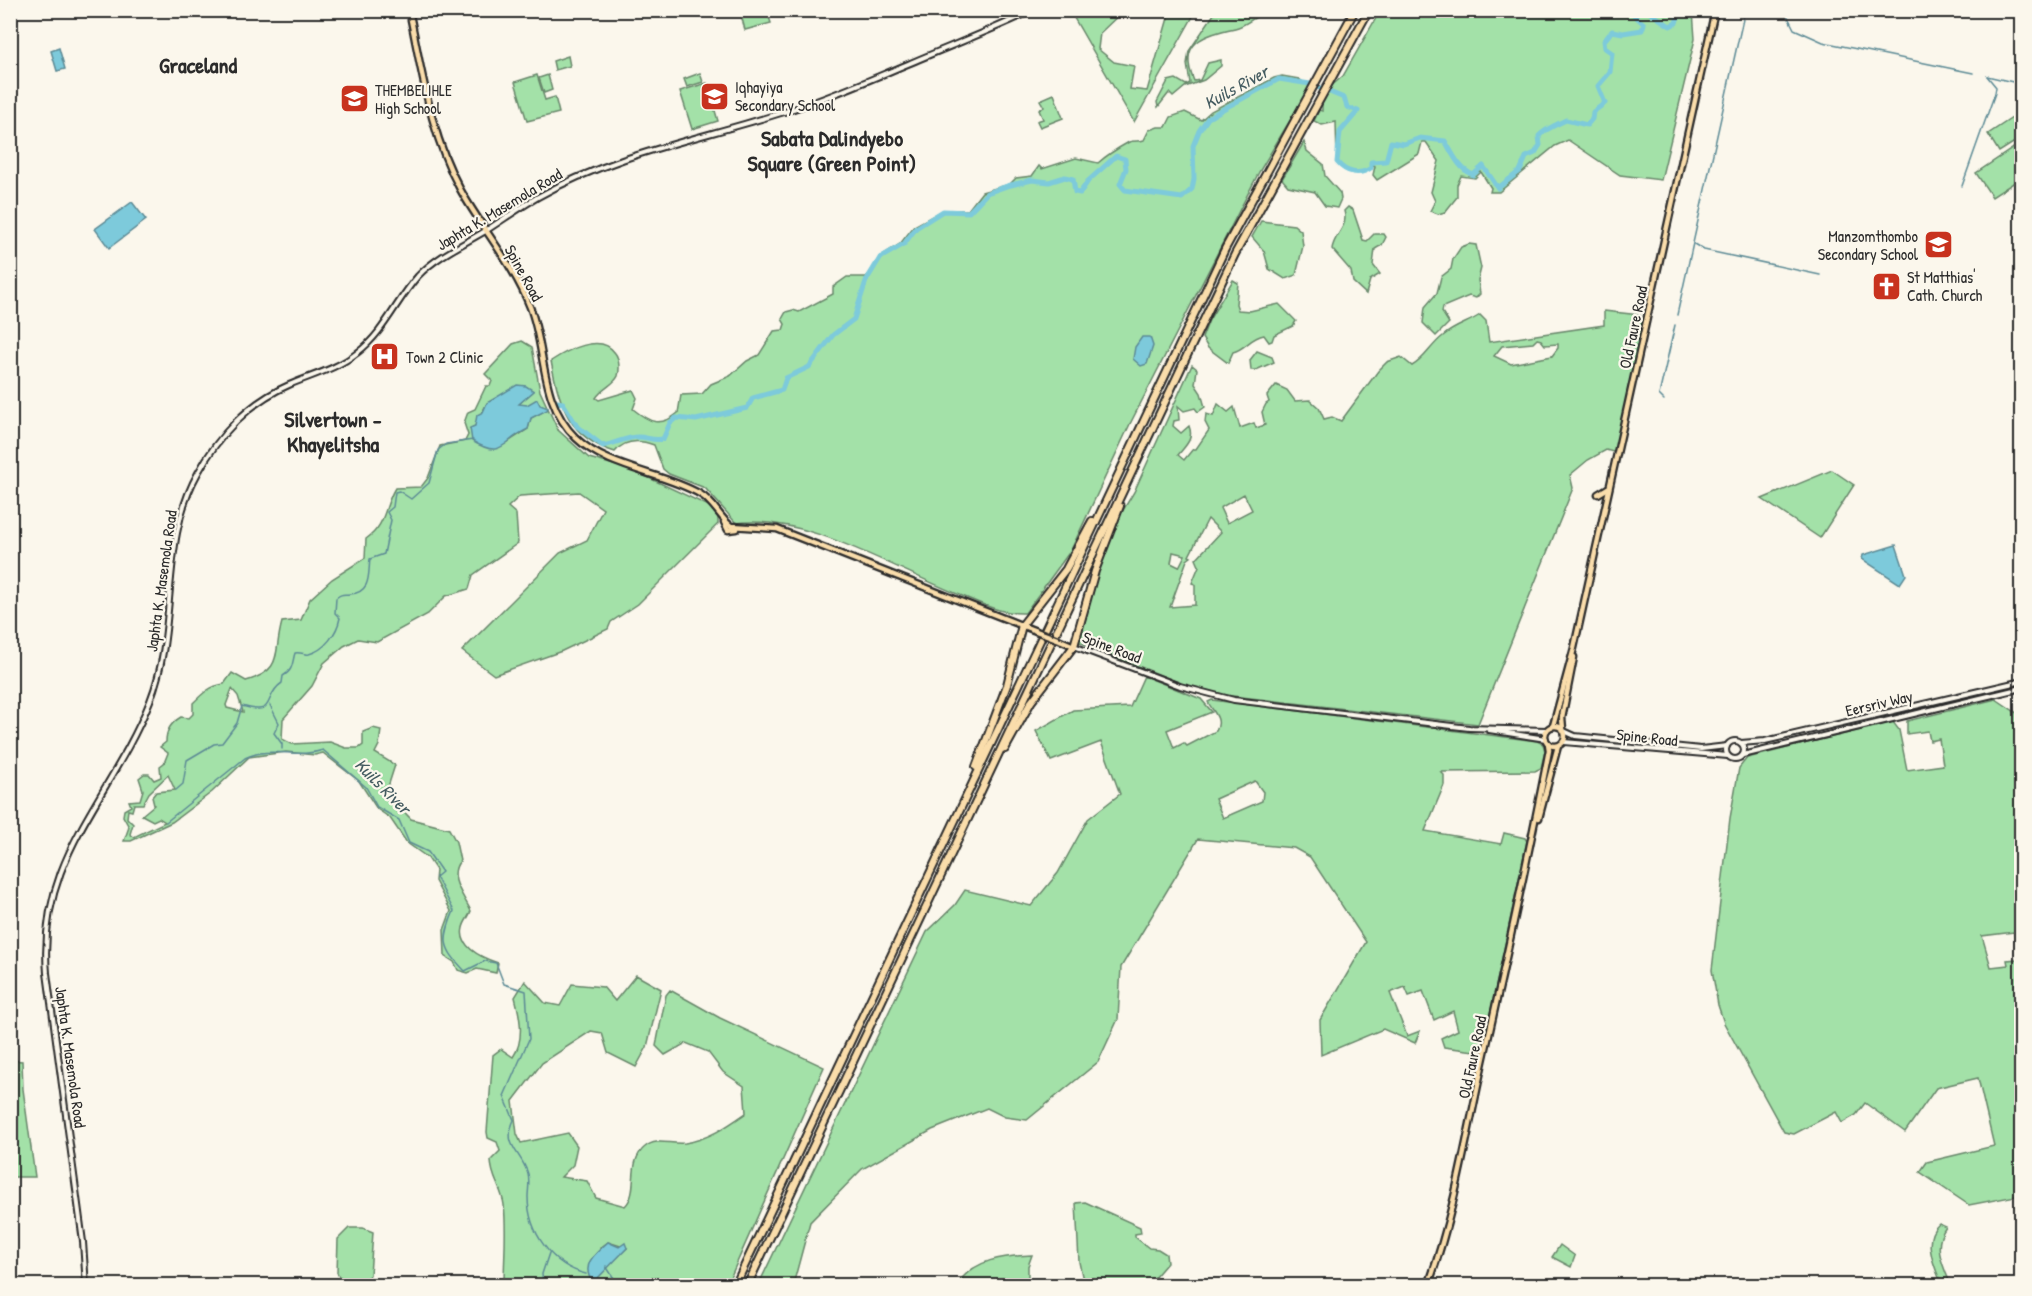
<svg xmlns="http://www.w3.org/2000/svg" width="2032" height="1296" font-family="'Patrick Hand',sans-serif">
  <style>
    .green { fill: #a3e1a8; stroke: #67866a; stroke-width: 1.5; fill-rule: evenodd }
    .water { fill: #7dcadb; stroke: #5c8a95; stroke-width: 1.5 }
    .lines { fill: none; stroke-linecap: round; stroke-linejoin: round }
    .stream { stroke: #5c8a95; stroke-width: 1.5 }
    .river { stroke: #7dcadb; stroke-width: 5 }
    .secondary-casing { stroke: #2b2b2b; stroke-width: 8 }
    .primary-casing { stroke: #2b2b2b; stroke-width: 9 }
    .motorway-casing { stroke: #2b2b2b; stroke-width: 10 }
    .secondary { stroke: #fbf7ec; stroke-width: 4 }
    .primary { stroke: #faddab; stroke-width: 4.5 }
    .motorway { stroke: #faddab; stroke-width: 6 }
    .primary-bridge-casing { stroke: #2b2b2b; stroke-width: 9; stroke-linecap: butt }
    .primary-bridge { stroke: #faddab; stroke-width: 4.5 }
    .labels { text-anchor: middle; dominant-baseline: central; stroke-width: 4.5; stroke-linejoin: round; paint-order: stroke }
    .poi-label { font-size: 16px; fill: #2b2b2b; stroke: #fbf7ec; text-anchor: start }
    .street-label { font-size: 16px; fill: #2b2b2b; stroke: #fbf7ec }
    .water-label { font-size: 18px; font-style: italic; fill: #445b60; stroke: #fbf7ec }
    .district-label { font-size: 22px; font-weight: bold; fill: #2b2b2b; stroke: #fbf7ec }
  </style>
  <rect width="100%" height="100%" fill="#fbf7ec"/>
  <filter id="ink" filterUnits="userSpaceOnUse"><feTurbulence type="fractalNoise" baseFrequency=".0167" numOctaves="2"/><feDisplacementMap in="SourceGraphic" scale="12" xChannelSelector="R" yChannelSelector="G"/><feConvolveMatrix kernelMatrix="1 2 1 2 8 2 1 2 1" color-interpolation-filters="sRGB"/></filter>
  <g filter="url(#ink)">
    <g class="green">
      <polygon points="740,11 767,11 771,23 745,30"/>
      <polygon points="1070,11 1123,11 1100,33 1098,49 1114,62 1134,66 1130,89 1147,91 1170,11 1196,11 1134,122"/>
      <path d="M1216,11H1268C1256,15 1246,26 1235,28C1204,35 1177,42 1194,81L1200,80L1208,63L1221,60V66L1204,80L1185,87L1173,97L1169,93L1158,107L1157,102L1168,81L1176,79L1186,85L1190,83L1187,64L1189,51Z"/>
      <path d="M1380,11H1693L1695,39L1661,180L1620,175L1568,140L1555,146L1499,192H1490L1491,188L1481,172L1475,178L1461,176L1457,185V197L1445,212L1438,214L1430,211L1435,201L1431,192L1439,161L1426,142H1422L1419,154L1377,180L1373,175L1375,166L1372,165C1365,179 1345,173 1337,162L1336,122L1322,125L1314,121L1319,110L1322,111V100L1330,87L1343,76Z"/>
      <polygon points="568,56 570,66 555,70 553,61"/>
      <polygon points="700,73 703,82 687,87 684,79"/>
      <polygon points="537,75 545,100 555,97 559,113 527,121 515,82"/>
      <polygon points="548,75 552,90 544,93 539,78"/>
      <path d="M1282,76L1299,79L1310,87L1259,172L1130,424L1071,550L1025,613C1001,614 982,604 960,595C894,569 807,514 736,523L705,488L669,474L663,469L654,445C640,440 625,439 615,452C569,438 559,405 551,361C566,351 601,332 615,353C619,358 620,369 618,376C614,385 602,388 596,398L599,400L633,390L637,398L633,409C649,422 660,428 678,413L681,395L702,394L711,384L730,376L747,361L759,355L774,331L783,330L785,324L782,319L786,312L793,310L799,312L833,294V287L847,277H866L874,269L879,257L900,244L914,226L943,210H968L982,192L1010,184L1016,178L1032,176L1039,166L1042,169L1076,158L1098,163C1108,154 1120,147 1129,142C1134,140 1139,142 1144,140L1149,130L1158,127H1166L1171,117L1185,112L1201,120L1211,111L1274,78Z"/>
      <polygon points="707,83 718,121 692,129 680,91"/>
      <polygon points="1054,94 1063,118 1040,127 1037,121 1043,119 1039,110 1044,107 1040,100"/>
      <polygon points="2018,114 2021,120 2021,138 1999,152 1988,134"/>
      <polygon points="1304,142 1307,151 1323,164 1325,176 1340,193 1341,199 1337,208 1325,206 1315,192 1288,186 1282,179"/>
      <polygon points="2021,143 2021,178 1992,197 1976,173"/>
      <path d="M1348,207L1353,210L1363,240L1367,241L1374,234H1384L1386,237L1382,245L1375,249L1373,265L1380,274L1370,280L1366,294L1353,282L1351,271L1332,249C1334,234 1349,227 1344,211Z"/>
      <polygon points="1261,221 1294,225 1301,231 1303,246 1296,275 1285,279 1269,269 1264,251 1252,237"/>
      <polygon points="1469,244 1476,245 1481,268 1478,280 1480,294 1476,298 1469,296 1443,307 1442,312 1449,323 1436,336 1423,323 1425,307 1437,293 1441,277 1451,269 1453,259 1461,247"/>
      <path d="M1233,280L1238,283L1236,304L1238,310L1250,311L1279,304L1296,321L1293,326L1274,335L1272,341L1269,342L1264,335C1251,337 1245,349 1233,352L1228,363L1208,348L1202,338L1209,320Z"/>
      <path d="M1604,311L1640,315L1643,320L1615,450L1613,452L1606,450L1588,460L1570,475L1573,488L1478,724L1224,695L1190,687L1079,642L1090,592L1116,522L1134,492L1192,365L1197,369L1195,384L1201,393L1205,407L1198,412L1195,408L1184,411L1178,406L1179,420L1174,421L1173,426L1181,433L1189,426C1194,439 1186,445 1178,455L1184,460L1193,449H1196L1209,430L1205,422L1206,414L1213,416L1218,404L1228,412L1234,407L1240,428L1254,423L1256,428L1265,425L1262,412L1266,404L1269,402L1267,396L1276,385L1287,390L1295,401L1310,400L1319,408L1324,419L1332,417L1341,421L1378,371L1387,362L1401,357L1412,366C1425,359 1431,345 1443,336C1454,326 1468,323 1480,315L1486,321L1489,342L1604,325ZM1537,339L1541,340L1545,345L1558,344V348L1552,356L1511,364L1494,356L1502,346L1533,343ZM1244,494L1252,510L1227,523L1220,508ZM1208,519L1221,532L1196,559L1199,566L1192,583L1195,584V605L1170,607L1187,560L1191,557L1189,556ZM1173,552L1185,555L1179,567L1171,563Z"/>
      <path d="M522,341L532,347L540,391L558,430L589,458L632,470L709,506L718,517V524L638,604L611,622L608,629L562,651L494,675L462,651L560,553L587,540L603,509L579,492L520,496L508,507L516,514L518,543L473,575L469,589L446,596L428,614L377,642L358,639L344,646L324,663L312,686L283,719L282,739L292,744L330,742L346,748H359L363,745V732L373,728L381,730L379,745L375,753L395,765L386,793L411,819L449,829L456,842L460,861C447,876 463,895 471,911C469,917 464,922 463,928C458,948 483,958 498,963L496,973L477,969L468,973L458,970L454,962L445,956L444,930L451,911L435,881L436,870L428,858L407,843L390,818L377,809L359,781L323,753L315,755L286,752L249,757L212,792L172,822L131,841H124L129,827L123,816L124,810L131,806L129,801L140,800L143,790L139,778L144,774H149L154,780L161,777L160,766L164,763L168,753L160,747L166,742C166,730 171,723 181,717L189,718L193,714V703C203,693 210,686 224,684L232,673L246,681C284,670 273,654 282,622L301,620L310,599L332,579L365,558L366,539C387,524 383,508 395,488L421,487L428,478L440,446L465,441L468,435L464,423L468,412L475,409L486,386H490L492,381L485,374L513,344ZM515,388L524,399L519,404L546,410L531,418L528,429L505,444L470,429L475,426L487,403ZM232,689L238,696L243,712L227,708L226,705ZM168,775L175,790L156,792L152,797L154,805L142,815L153,821L159,818L165,822L134,837L130,834L133,824L127,818L128,810L132,811L134,804H143L149,793Z"/>
      <polygon points="1257,351 1272,357 1274,362 1256,370 1251,370 1250,360"/>
      <polygon points="1832,470 1854,485 1820,538 1762,499"/>
      <path d="M1144,676L1201,699L1212,712L1167,730L1174,748L1184,743L1187,746L1216,731C1223,719 1213,712 1208,702L1212,700L1537,741L1543,744L1545,751L1541,768L1535,771L1441,772L1444,775V785L1425,831L1501,844L1504,833L1525,838L1527,841L1482,1052L1444,1047L1441,1038L1458,1030L1453,1011L1434,1020L1423,991L1409,996L1405,987L1390,993L1407,1036L1420,1031L1415,1043L1383,1029L1321,1055L1320,1020L1366,942L1310,857L1294,848L1198,839L1121,967L1118,1019L1098,1062L1027,1120L1005,1117L987,1108L932,1130L862,1169L810,1222L793,1285L758,1286L927,932L955,905L965,890L1031,906L1058,873L1088,819L1120,794L1101,742L1051,761L1036,731L1073,710L1130,707ZM1255,781L1263,792L1262,801L1223,818L1215,799Z"/>
      <path d="M1996,699L2021,716V1195L1969,1205L1920,1172L1927,1162L1994,1146L1978,1078L1936,1088L1905,1132L1865,1103L1856,1115L1842,1123L1836,1112L1794,1134L1784,1132L1724,1023L1718,1005L1712,970L1730,818L1739,768L1747,758L1893,722L1899,730L1907,770L1943,765L1939,739L1930,741L1928,731L1907,734V721ZM2014,932L2018,959L2007,960L2008,965L1991,967L1982,936Z"/>
      <path d="M636,975L661,989L647,1047L636,1067L608,1053L602,1033L591,1031L542,1063L513,1101L517,1134L521,1143L568,1133L577,1146L573,1165L561,1177L587,1181L596,1198L625,1206C640,1192 626,1162 645,1147C657,1137 670,1145 685,1143C709,1139 726,1127 746,1113L744,1086L723,1072L708,1052L686,1043L665,1055L656,1046L666,995L670,990L720,1018L824,1067L727,1285H504C504,1259 507,1231 504,1205C502,1188 491,1178 491,1160L500,1151L497,1142L488,1138L487,1132L493,1055L501,1049L513,1057C525,1040 520,1016 515,997L525,981L545,1003L560,1006L572,984L603,987L615,1001ZM608,1242L627,1248L603,1269L600,1248Z"/>
      <polygon points="11,1060 22,1061 23,1089 35,1177 11,1177"/>
      <polygon points="1085,1202 1140,1227 1141,1233 1135,1234 1135,1237 1149,1248 1158,1249 1166,1254 1167,1263 1155,1277 1158,1285 1084,1285 1079,1262 1076,1203"/>
      <path d="M1939,1224L1946,1227C1932,1246 1943,1266 1951,1285H1942C1935,1268 1921,1239 1939,1224Z"/>
      <polygon points="349,1228 363,1228 373,1232 370,1275 363,1282 339,1277 337,1272 338,1239"/>
      <polygon points="1560,1245 1575,1256 1571,1267 1552,1257"/>
      <path d="M1032,1255L1028,1266V1285H957C973,1259 1004,1256 1032,1255Z"/>
    </g>
    <g class="water">
      <polygon points="59,48 65,69 57,71 51,51"/>
      <polygon points="132,202 146,220 109,248 95,229"/>
      <polygon points="1142,337 1150,337 1153,346 1147,364 1141,366 1133,359 1135,347"/>
      <path d="M517,385L526,386L534,391L519,404L527,405L537,399L540,405L548,408L547,410L531,418L528,429C501,441 504,460 472,441L470,428L475,426L477,415L483,412L487,403Z"/>
      <polygon points="1896,545 1906,575 1900,584 1862,559 1863,555"/>
      <path d="M608,1242L619,1247L625,1243L627,1248L593,1283C580,1266 594,1254 608,1242Z"/>
    </g>
    <g class="lines">
      <g class="stream">
        <polyline points="1780,10 1788,17 1794,29 1823,42 1973,73"/>
        <polyline points="1987,76 2013,82 2022,80"/>
        <polyline points="1962,186 1995,93 1996,87 1987,76"/>
        <polyline points="1694,244 1704,250 1820,275"/>
        <polyline points="1677,315 1745,10"/>
        <polyline points="1664,400 1659,395 1675,325"/>
        <polyline points="270,705 279,723 274,733 282,744 282,749"/>
        <path d="M176,790L183,784L187,760L214,744L222,743L237,723L242,706C278,717 262,696 282,683L283,676C294,670 292,662 295,653C302,652 304,655 309,654C325,650 337,633 340,618L335,613L336,598C342,593 343,595 350,594C372,593 368,572 370,559L384,554L391,520L387,512L393,507L395,492L399,491L411,499L429,483L438,450L446,444L473,440"/>
        <path d="M166,822L245,758C270,745 298,759 323,750L366,787L377,807L399,820L409,843L428,852L442,872L436,877L454,911C441,941 443,948 465,971L485,961L496,963L504,984L526,991L529,1039L504,1096L514,1120C502,1146 521,1151 528,1174C530,1182 528,1190 528,1197C528,1232 552,1266 586,1274"/>
        <polyline points="606,1266 615,1280 631,1286"/>
        <polyline points="543,1286 542,1274 549,1253"/>
      </g>
      <g class="river">
        <polyline points="1646,10 1670,26 1676,23 1680,10"/>
        <path d="M557,402L563,403L577,426L603,446C615,444 626,437 638,437C648,437 652,441 663,439L670,423L676,418L696,420L747,408L753,398L782,390L786,378L809,367L833,335L854,319L866,281L880,258L904,244L916,228L943,211L969,212L987,193L1007,186L1032,180L1049,182L1065,177L1073,179L1075,192L1080,193L1088,181L1116,156L1125,159L1126,169L1120,184L1125,190L1182,198L1192,189L1194,179L1193,146L1199,131L1208,118L1223,109L1279,79L1310,84L1344,98L1347,107L1358,111L1340,132L1337,162C1346,173 1359,176 1371,168V162L1386,161L1391,142L1404,144L1420,138L1445,141C1453,154 1458,168 1473,175L1483,166L1498,188L1520,171L1526,157L1535,153L1540,145L1539,136C1545,129 1558,124 1566,120L1587,125L1592,119L1593,112L1605,103L1598,86L1610,72L1612,53L1605,48L1604,41L1612,31L1623,33L1642,30L1644,24L1634,15L1639,10"/>
      </g>
      <defs>
        <g id="secondary">
          <polyline points="1074,646 1180,686 1234,700 1469,728 1547,730"/>
          <polyline points="1489,730 1546,739"/>
          <polyline points="1564,731 1575,736 1701,749 1727,746"/>
          <circle cx="1735" cy="750" r="9"/>
          <polyline points="1564,742 1728,756"/>
          <polyline points="1741,743 1765,741 2022,681"/>
          <polyline points="1743,755 2022,688"/>
          <path d="M86,1286L83,1242L47,973C37,858 111,799 150,701C179,628 159,542 198,473C218,436 249,402 289,385C312,375 337,369 357,353C384,333 396,301 418,276C437,256 464,244 487,230C504,219 521,207 538,197C614,154 699,139 781,113C825,100 867,81 908,64C950,46 993,30 1034,10"/>
        </g>
        <g id="primary">
          <path d="M409,10C422,71 430,134 460,189C482,229 514,265 530,307C547,351 539,402 576,438C608,469 662,472 700,494C714,502 719,517 731,526L777,529L1036,631"/>
          <polyline points="1598,494 1608,488"/>
          <polyline points="724,522 728,530 737,529"/>
          <polyline points="1060,640 1074,646"/>
          <circle cx="1555" cy="736" r="10"/>
          <polyline points="1553,726 1574,648 1715,10"/>
          <polyline points="1563,729 1562,718 1574,657"/>
          <polyline points="1539,818 1558,746"/>
          <path d="M1428,1286C1455,1212 1467,1133 1484,1057C1507,955 1529,853 1549,750L1548,743"/>
        </g>
        <g id="motorway">
          <polyline points="1005,749 1031,702 1074,646 1095,571 1120,506"/>
          <polyline points="976,767 1007,685 1022,625 1066,569 1092,521"/>
          <polyline points="735,1286 1225,249 1355,10"/>
          <polyline points="747,1286 1235,254 1369,10"/>
        </g>
      </defs>
      <use href="#secondary" class="secondary-casing"/>
      <use href="#primary" class="primary-casing"/>
      <use href="#motorway" class="motorway-casing"/>
      <use href="#secondary" class="secondary"/>
      <use href="#primary" class="primary"/>
      <use href="#motorway" class="motorway"/>
      <defs>
        <polyline id="primary-bridge" points="1036,631 1060,640"/>
      </defs>
      <use href="#primary-bridge" class="primary-bridge-casing"/>
      <use href="#primary-bridge" class="primary-bridge"/>
    </g>
  </g>
  <defs>
    <symbol id="school-square" viewBox="-11 -11 22 22"><rect x="-9" y="-9" width="18" height="18" rx="4" fill="#c8321e" stroke="#fbf7ec"/><path d="M0-5L7-2L0 1L-7-2ZM-4 1L0 2.5L4 1V4Q0 6-4 4Z" fill="#fff"/></symbol>
    <symbol id="church-square" viewBox="-11 -11 22 22"><rect x="-9" y="-9" width="18" height="18" rx="4" fill="#c8321e" stroke="#fbf7ec"/><path d="M-1.2-6h2.4v3.5h3.3v2.4h-3.3V6h-2.4V-.1h-3.3v-2.4h3.3Z" fill="#fff"/></symbol>
    <symbol id="hospital-square" viewBox="-11 -11 22 22"><rect x="-9" y="-9" width="18" height="18" rx="4" fill="#c8321e" stroke="#fbf7ec"/><path d="M-5-5h3v3.5h4V-5h3V5h-3V1.5h-4V5h-3Z" fill="#fff"/></symbol>
  </defs>
  <g fill-rule="evenodd">
    <use href="#school-square" x="698" y="80" width="33" height="33"/>
    <use href="#school-square" x="338" y="82" width="33" height="33"/>
    <use href="#school-square" x="1922" y="228" width="33" height="33"/>
    <use href="#church-square" x="1870" y="270" width="33" height="33"/>
    <use href="#hospital-square" x="368" y="340" width="33" height="33"/>
  </g>
  <g class="labels">
    <g class="poi-label">
      <text x="735" y="87">Iqhayiya<tspan x="735" dy="18">Secondary School</tspan></text>
      <text x="375" y="90">THEMBELIHLE<tspan x="375" dy="18">High School</tspan></text>
      <text x="1918" y="236" text-anchor="end">Manzomthombo<tspan x="1918" dy="18">Secondary School</tspan></text>
      <text x="1907" y="277">St Matthias'<tspan x="1907" dy="18">Cath. Church</tspan></text>
      <text x="406" y="357">Town 2 Clinic</text>
    </g>
    <g class="street-label">
      <text transform="translate(499 209) rotate(-31)">Japhta K. Masemola Road</text>
      <text transform="translate(524 273) rotate(61)">Spine Road</text>
      <text transform="translate(1633 327) rotate(-78)">Old Faure Road</text>
      <text transform="translate(161 581) rotate(-82)">Japhta K. Masemola Road</text>
      <text transform="translate(1112 647) rotate(21)">Spine Road</text>
      <text transform="translate(1879 703) rotate(-13)">Eersriv Way</text>
      <text transform="translate(1647 737) rotate(6)">Spine Road</text>
      <text transform="translate(71 1057) rotate(82)">Japhta K. Masemola Road</text>
      <text transform="translate(1472 1057) rotate(-78)">Old Faure Road</text>
    </g>
    <g class="water-label">
      <text transform="translate(1236 87) rotate(-29)">Kuils River</text>
      <text transform="translate(383 786) rotate(45)">Kuils River</text>
    </g>
    <g class="district-label">
      <text x="198" y="65">Graceland</text>
      <text x="832" y="138">Sabata Dalindyebo<tspan x="832" dy="25">Square (Green Point)</tspan></text>
      <text x="333" y="419">Silvertown -<tspan x="333" dy="25">Khayelitsha</tspan></text>
    </g>
  </g>
  <rect width="2032" height="1296" fill="none" stroke="#fbf7ec" stroke-width="36"/>
  <rect x="18" y="18" width="1996" height="1260" fill="none" stroke="#2b2b2b" stroke-width="2" filter="url(#ink)"/>
</svg>
